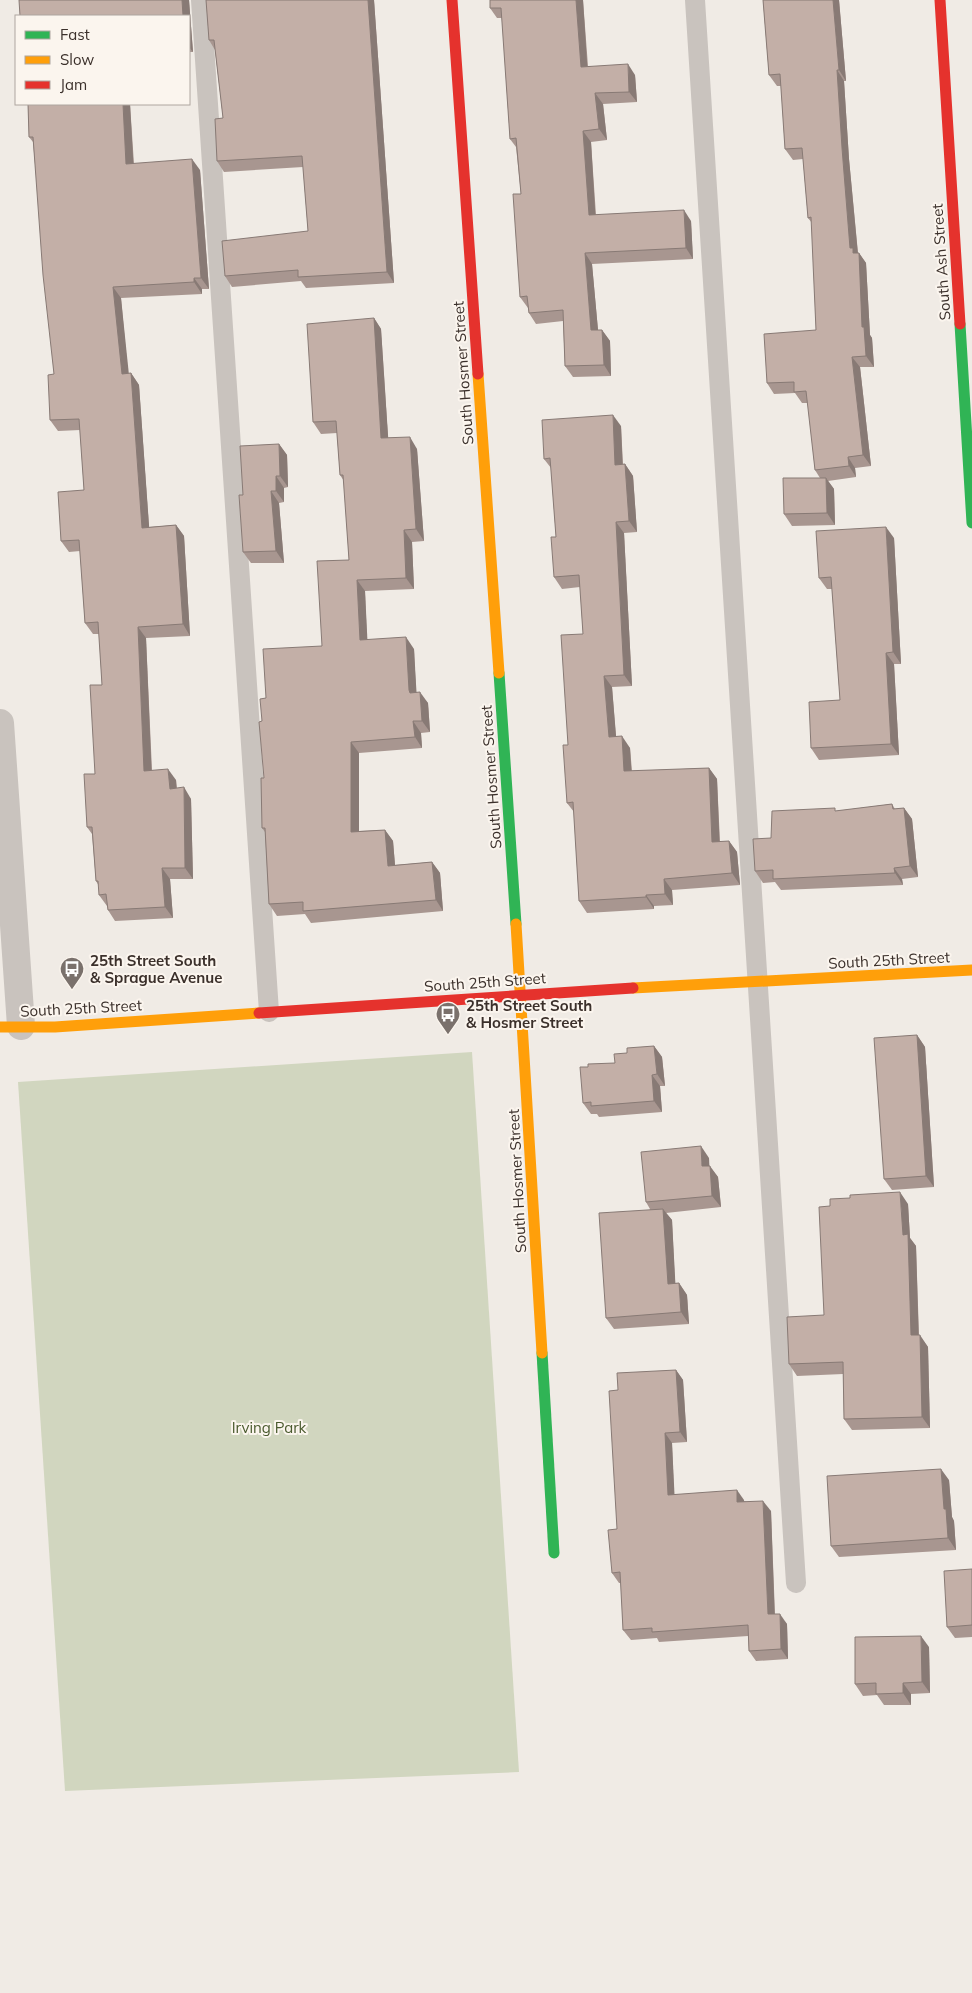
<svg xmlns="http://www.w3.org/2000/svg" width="972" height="1993" font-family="Mulish,sans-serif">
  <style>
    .green { fill: #d1d6bf }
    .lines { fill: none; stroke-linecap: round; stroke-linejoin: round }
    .lane { stroke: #c9c3be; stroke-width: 20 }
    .street { stroke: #c9c3be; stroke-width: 28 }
    .fast { stroke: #30b455; stroke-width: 11 }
    .slow { stroke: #ff9f0a; stroke-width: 11 }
    .jam { stroke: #e5322d; stroke-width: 11 }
    .wall { fill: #a89690 }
    .shaded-wall { fill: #887a75 }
    .building { fill: #c3afa7; stroke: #887a75 }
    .labels { text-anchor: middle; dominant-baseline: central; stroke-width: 4; stroke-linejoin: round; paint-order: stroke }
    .street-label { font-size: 15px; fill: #3b302b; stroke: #fbf5ee }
    .poi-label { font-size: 15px; font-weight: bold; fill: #3b302b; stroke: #fbf5ee; text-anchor: start }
    .park-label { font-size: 15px; fill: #4a5a2e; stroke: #fbf5ee }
  </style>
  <rect width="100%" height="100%" fill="#f0ebe5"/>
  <polygon class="green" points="472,1052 519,1772 65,1791 18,1082"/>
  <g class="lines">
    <g class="lane">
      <polyline points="201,0 269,1012"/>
      <polyline points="695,0 796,1583"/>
    </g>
    <polyline class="street" points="0,723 21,1026"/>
    <g class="fast">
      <polyline points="960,324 972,523"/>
      <polyline points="499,673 516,924"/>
      <polyline points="542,1353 554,1553"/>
    </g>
    <g class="slow">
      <polyline points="478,374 499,673"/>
      <polyline points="516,924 542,1353"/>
      <polyline points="633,988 972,970"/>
      <polyline points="0,1027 55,1027 259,1013"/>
    </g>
    <g class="jam">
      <polyline points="452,0 478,374"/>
      <polyline points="940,0 960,324"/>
      <polyline points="259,1013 633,988"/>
    </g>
  </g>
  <g class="wall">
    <polygon points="19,0 189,0 193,52 189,52 189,16"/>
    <polygon points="206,0 374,0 394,283 306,288 301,281 232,287 225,276 308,231 303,167 224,172 217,161 223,118 215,50 209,40"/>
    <polygon points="490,0 583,0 588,66 635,75 637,102 603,104 607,140 591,142 596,215 691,221 693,259 592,264 598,330 602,330 610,341 611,376 573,377 565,366 563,321 536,324 529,313 528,308 520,297 521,194 516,147 510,139 502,18 497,18 490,8"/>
    <polygon points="763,0 839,0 846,81 844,81 849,159 858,253 859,253 866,263 870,335 872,338 874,367 860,367 871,466 855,468 856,477 828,481 834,489 835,525 792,526 784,514 820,478 815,470 808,403 802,403 795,393 774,394 767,383 816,330 812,223 808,218 803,159 793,160 785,149 781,86 777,86 769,75"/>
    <polygon points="28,104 130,104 134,164 200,170 209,289 202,289 202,294 121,298 128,374 131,373 139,385 149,527 176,525 184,536 190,636 146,638 152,770 176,780 177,788 191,799 193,879 170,879 173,918 115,921 108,910 107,906 99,895 99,886 96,881 92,834 87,827 95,774 102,685 99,634 93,634 85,623 80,551 69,552 61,541 84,490 80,430 58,431 50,420 54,374 33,142 29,137"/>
    <polygon points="374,318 381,329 388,438 417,449 424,541 412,542 414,589 365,591 367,640 414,649 416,692 428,703 430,732 421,733 422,748 359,753 359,831 385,830 393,841 395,865 432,862 440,873 443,911 311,923 305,914 277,916 269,904 265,832 262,828 264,778 262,721 266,698 322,646 349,560 344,481 340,475 337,433 321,434 313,422"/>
    <polygon points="621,426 623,464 625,464 633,476 637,532 624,533 632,686 612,687 616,737 630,748 632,771 709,768 717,779 720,842 729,841 737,852 740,885 672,890 673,905 654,906 654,909 587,913 579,901 574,812 567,803 568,745 583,634 580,587 562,589 554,577 556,537 551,468 544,459"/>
    <polygon points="279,444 287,455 288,487 284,488 284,502 279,503 284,563 251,563 243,552 243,495"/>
    <polygon points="894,538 901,664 894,664 899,755 819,760 811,748 840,700 832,589 827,589 819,578"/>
    <polygon points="892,804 895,809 904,808 912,819 918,877 902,879 903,885 781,890 775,882 763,883 755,871 771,838 837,811"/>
    <polygon points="917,1035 925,1047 934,1187 892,1190 884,1179"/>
    <polygon points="654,1046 662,1057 665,1086 660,1086 662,1112 599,1117 597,1114 591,1114 583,1103 588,1067 615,1063 627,1053"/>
    <polygon points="709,1158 709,1166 718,1177 721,1207 666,1213 672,1220 675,1283 679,1283 687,1295 689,1324 614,1329 606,1318 650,1209 646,1202"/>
    <polygon points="908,1204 910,1238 916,1246 919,1335 928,1347 930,1428 852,1430 844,1419 843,1374 797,1376 789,1364 824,1315"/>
    <polygon points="676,1370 683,1380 687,1442 672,1443 674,1494 744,1500 744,1501 771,1511 775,1614 787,1624 788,1659 756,1661 749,1651 748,1636 659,1642 657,1638 631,1640 623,1630 621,1583 619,1583 612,1573 617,1529 618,1390"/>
    <polygon points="949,1480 952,1517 954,1521 956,1550 839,1557 831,1546"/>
    <polygon points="972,1569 972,1637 955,1638 947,1627"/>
    <polygon points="929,1647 930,1693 911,1694 911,1705 884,1705 877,1695 863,1696 855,1684"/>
  </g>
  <g class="shaded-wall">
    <polygon points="182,0 189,0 193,52 189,47 189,16 183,16"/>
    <polygon points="368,0 374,0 394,283 387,272"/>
    <polygon points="576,0 583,0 588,78 581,67"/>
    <polygon points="833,0 839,0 846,81 839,70"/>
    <polygon points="628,64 635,75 637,102 629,92"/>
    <polygon points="837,70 844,81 849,159 858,255 859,253 866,263 870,335 872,338 874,367 866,356 853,253 850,248 842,148"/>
    <polygon points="595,93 603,104 607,140 599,129"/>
    <polygon points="123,104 130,104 134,175 126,164"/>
    <polygon points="583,131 591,142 596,226 589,215"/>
    <polygon points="192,159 200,170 209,289 201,278"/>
    <polygon points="684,210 691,221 693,259 686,248"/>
    <polygon points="585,253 592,264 599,341 591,330"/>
    <polygon points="194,278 202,289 202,294 194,282"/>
    <polygon points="113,287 121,298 130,385 122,374"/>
    <polygon points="374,318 381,329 389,450 381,438"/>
    <polygon points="602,330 610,341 611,376 604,365"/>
    <polygon points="852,357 860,367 871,466 863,455"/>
    <polygon points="131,373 139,385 150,539 142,528"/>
    <polygon points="613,415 621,426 623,476 615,465"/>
    <polygon points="410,437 417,449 424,541 416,529"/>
    <polygon points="279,444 287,455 288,487 280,476"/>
    <polygon points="848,457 855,468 856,477 849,466"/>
    <polygon points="625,464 633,476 637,532 629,521"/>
    <polygon points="276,476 284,488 284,502 276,491"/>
    <polygon points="826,478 834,489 835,525 827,513"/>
    <polygon points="271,491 279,503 284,563 276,551"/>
    <polygon points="616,522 624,533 632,686 624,675"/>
    <polygon points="176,525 184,536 190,636 183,624"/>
    <polygon points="886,527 894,538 901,664 893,652"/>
    <polygon points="404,530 412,542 414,589 406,578"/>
    <polygon points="357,580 365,591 368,652 360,640"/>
    <polygon points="138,627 146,638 152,782 144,771"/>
    <polygon points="406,637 414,649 417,701 410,693 409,690"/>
    <polygon points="886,653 894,664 899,755 891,744"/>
    <polygon points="604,676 612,687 617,748 609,737"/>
    <polygon points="420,692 428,703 430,732 422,721"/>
    <polygon points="413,721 421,733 422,748 415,737"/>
    <polygon points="622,736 630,748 632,782 624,771"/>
    <polygon points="351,742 359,753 359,843 351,832"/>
    <polygon points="709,768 717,779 720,854 712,842"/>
    <polygon points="168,769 176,780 177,800 170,789"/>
    <polygon points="184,787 191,799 193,879 185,868"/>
    <polygon points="904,808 912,819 918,877 910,866"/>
    <polygon points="385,830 393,841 396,877 388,866"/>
    <polygon points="729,841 737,852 740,885 732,873"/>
    <polygon points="432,862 440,873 443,911 436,900"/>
    <polygon points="162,868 170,879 173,918 165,907"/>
    <polygon points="894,868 902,879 903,885 895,873"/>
    <polygon points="664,879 672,890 673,905 665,894"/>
    <polygon points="646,895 654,906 654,909 646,897"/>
    <polygon points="917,1035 925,1047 934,1187 926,1176"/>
    <polygon points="654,1046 662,1057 665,1086 657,1074"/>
    <polygon points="652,1075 660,1086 662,1112 654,1101"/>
    <polygon points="701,1146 709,1158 710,1177 702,1166"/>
    <polygon points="710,1166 718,1177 721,1207 712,1196"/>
    <polygon points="900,1192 908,1204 910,1238 916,1246 919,1347 911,1335 903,1235"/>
    <polygon points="663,1209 672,1220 676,1295 668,1284"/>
    <polygon points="679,1283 687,1295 689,1324 681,1312"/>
    <polygon points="920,1335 928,1347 930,1428 922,1417"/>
    <polygon points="676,1370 683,1380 687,1442 680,1432"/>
    <polygon points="665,1433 672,1443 675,1505 668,1495"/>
    <polygon points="941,1469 949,1480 952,1517 954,1521 956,1550 948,1538 944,1509"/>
    <polygon points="737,1490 744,1500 745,1512 737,1502"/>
    <polygon points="763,1501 771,1511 775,1625 768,1614"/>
    <polygon points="780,1614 787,1624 788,1659 781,1649"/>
    <polygon points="921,1636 929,1647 930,1693 922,1682"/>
    <polygon points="903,1683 911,1694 911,1705 903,1693"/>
  </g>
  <g class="building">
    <polygon points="19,0 182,0 183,16 20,16"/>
    <polygon points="206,0 368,0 387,272 298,277 298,270 225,276 222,241 308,231 302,156 217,161 215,119 223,118 214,40 209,40"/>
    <polygon points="490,0 576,0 581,67 628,64 629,92 595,93 599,129 583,131 589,215 684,210 686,248 585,253 591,330 602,330 604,365 565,366 563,310 529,313 527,296 520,297 513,194 521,194 516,138 510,139 501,8 490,8"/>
    <polygon points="763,0 833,0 839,70 837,70 842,148 850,248 853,248 853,253 859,253 862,327 864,327 866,356 852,357 863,455 848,457 849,466 815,470 806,391 794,392 794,382 767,383 764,334 816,330 811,217 808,218 802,148 785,149 780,74 769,75"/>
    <polygon points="28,104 123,104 126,164 192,159 201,278 194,278 194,282 113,287 122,374 131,373 142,528 176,525 183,624 138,627 144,771 168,769 170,789 184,787 185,868 162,868 165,907 108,910 106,894 99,895 98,881 96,881 92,827 87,827 84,774 95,774 90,685 102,685 98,622 85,623 79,540 61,541 58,492 84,490 79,419 50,420 48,375 54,374 43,275 33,137 29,137"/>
    <polygon points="374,318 381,438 410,437 416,529 404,530 406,578 357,580 360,640 406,637 409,690 410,693 420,692 422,721 413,721 415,737 351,742 351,832 385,830 388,866 432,862 436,900 303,911 303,902 269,904 265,828 262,828 261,778 264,778 259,722 262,721 260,699 266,698 263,649 322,646 317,561 349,560 343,475 340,475 336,421 313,422 307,324"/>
    <polygon points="613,415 615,465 625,464 629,521 616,522 624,675 604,676 609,737 622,736 624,771 709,768 712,842 729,841 732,873 664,879 665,894 646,895 646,897 579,901 573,802 567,803 563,745 568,745 561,635 583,634 579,575 554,577 551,537 556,537 550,458 544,459 542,420"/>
    <polygon points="279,444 280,476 276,476 276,491 271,491 276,551 243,552 239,495 243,495 240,446"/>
    <polygon points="783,478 826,478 827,513 784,514"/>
    <polygon points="886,527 893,652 886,653 891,744 811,748 809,702 840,700 831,577 819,578 816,531"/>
    <polygon points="892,804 893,809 904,808 910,866 894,868 895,873 773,879 773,870 755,871 753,839 771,838 772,811 835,808 835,811"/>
    <polygon points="917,1035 926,1176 884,1179 874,1038"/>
    <polygon points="654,1046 657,1074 652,1075 654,1101 591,1106 591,1102 583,1103 580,1067 588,1067 588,1064 615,1063 614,1054 627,1053 627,1048"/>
    <polygon points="701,1146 702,1166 710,1166 712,1196 646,1202 641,1152"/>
    <polygon points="900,1192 903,1235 908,1234 911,1335 920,1335 922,1417 844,1419 843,1362 789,1364 787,1317 824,1315 819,1207 830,1206 830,1199 850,1198 850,1195"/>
    <polygon points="663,1209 668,1284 679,1283 681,1312 606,1318 599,1213"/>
    <polygon points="676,1370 680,1432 665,1433 668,1495 737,1490 737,1502 763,1501 768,1614 780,1614 781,1649 749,1651 748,1625 652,1632 652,1628 623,1630 620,1572 612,1573 608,1530 617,1529 609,1391 618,1390 617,1373"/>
    <polygon points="941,1469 944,1509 946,1509 948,1538 831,1546 827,1476"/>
    <polygon points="972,1569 972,1625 947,1627 944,1571"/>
    <polygon points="921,1636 922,1682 903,1683 903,1693 876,1694 876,1683 855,1684 855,1637"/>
  </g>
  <defs>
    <symbol id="bus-pin" viewBox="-11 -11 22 30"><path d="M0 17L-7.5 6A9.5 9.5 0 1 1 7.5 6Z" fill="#7a716c" stroke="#fbf5ee"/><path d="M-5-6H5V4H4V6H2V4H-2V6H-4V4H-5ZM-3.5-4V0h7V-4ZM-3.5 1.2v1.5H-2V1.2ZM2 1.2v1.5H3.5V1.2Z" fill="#fff"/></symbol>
  </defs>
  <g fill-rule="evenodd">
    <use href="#bus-pin" x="58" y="955" width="28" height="38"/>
    <use href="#bus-pin" x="434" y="1000" width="28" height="38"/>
  </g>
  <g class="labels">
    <g class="street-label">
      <text transform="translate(941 262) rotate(-94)">South Ash Street</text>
      <text transform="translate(463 373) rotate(-94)">South Hosmer Street</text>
      <text transform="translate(491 777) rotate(-94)">South Hosmer Street</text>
      <text transform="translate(889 960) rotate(-3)">South 25th Street</text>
      <text transform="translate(485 982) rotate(-4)">South 25th Street</text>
      <text transform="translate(81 1008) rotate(-3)">South 25th Street</text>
      <text transform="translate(517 1181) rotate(-93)">South Hosmer Street</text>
    </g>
    <g class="poi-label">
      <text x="90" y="960">25th Street South<tspan x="90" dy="17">&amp; Sprague Avenue</tspan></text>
      <text x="466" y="1005">25th Street South<tspan x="466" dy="17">&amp; Hosmer Street</tspan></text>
    </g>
    <g class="park-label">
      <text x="269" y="1427">Irving Park</text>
    </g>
  </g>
  <rect x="15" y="15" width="175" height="90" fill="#fbf5ee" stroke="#aea6a0"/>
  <rect x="25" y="31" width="25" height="8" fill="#30b455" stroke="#aea6a0"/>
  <text x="60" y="40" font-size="15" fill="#3b302b">Fast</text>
  <rect x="25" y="56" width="25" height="8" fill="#ff9f0a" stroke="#aea6a0"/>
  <text x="60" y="65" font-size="15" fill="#3b302b">Slow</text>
  <rect x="25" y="81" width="25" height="8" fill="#e5322d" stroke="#aea6a0"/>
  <text x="60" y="90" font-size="15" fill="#3b302b">Jam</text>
</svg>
